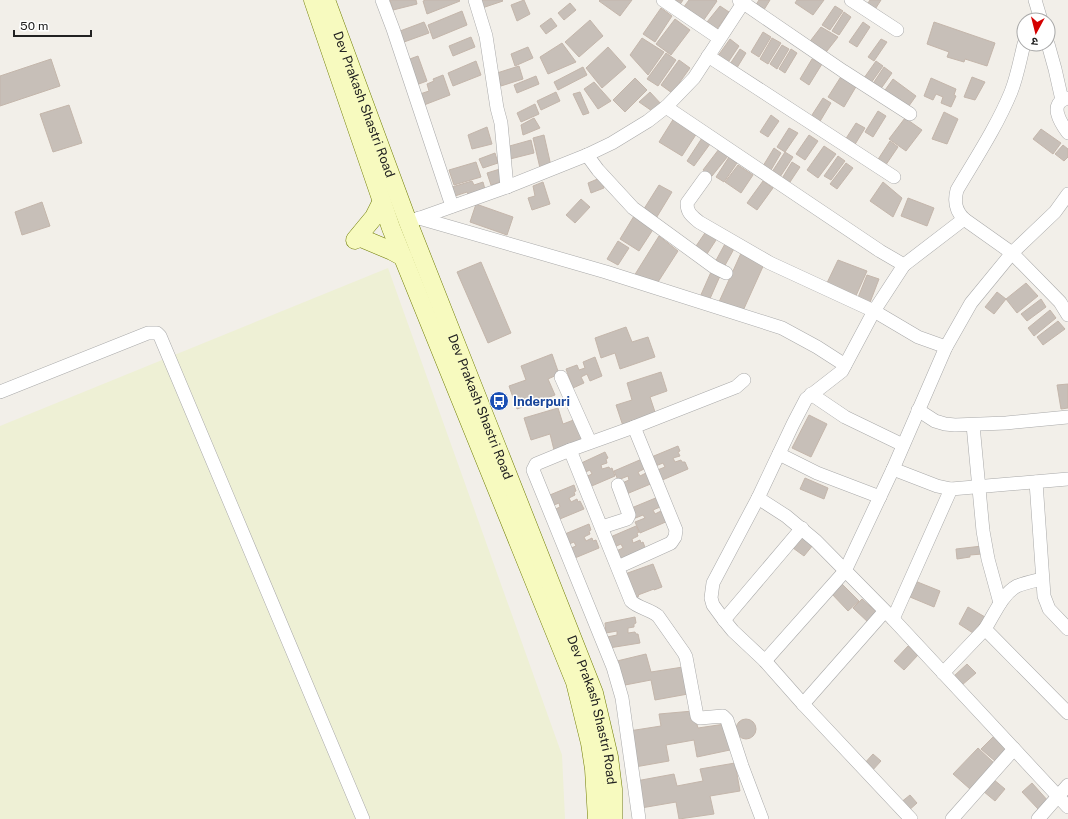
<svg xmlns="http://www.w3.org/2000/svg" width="1068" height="819" font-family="'Public Sans','Noto Sans Devanagari',sans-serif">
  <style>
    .farmland { fill: #eef0d5 }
    .building { fill: #c7bfb8; stroke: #c4b6ab }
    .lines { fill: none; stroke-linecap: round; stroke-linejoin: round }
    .street-casing { stroke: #a9a9a9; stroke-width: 14 }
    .secondary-casing { stroke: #707d05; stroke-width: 19 }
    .street { stroke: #fff; stroke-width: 13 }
    .secondary { stroke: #f7fabf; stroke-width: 18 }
    .labels { text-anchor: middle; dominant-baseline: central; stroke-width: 3; stroke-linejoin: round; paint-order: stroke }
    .street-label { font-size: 13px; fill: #222; stroke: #fff }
    .transit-label { font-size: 13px; font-weight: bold; fill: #164399; stroke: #fff; text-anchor: start }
  </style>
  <rect width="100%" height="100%" fill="#f2efe9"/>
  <polygon class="farmland" points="388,268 562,755 565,819 0,819 0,426"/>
  <g class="building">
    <polygon points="390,0 416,0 417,4 393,10"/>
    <polygon points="426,0 459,0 460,1 427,14 423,1"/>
    <polygon points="479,0 502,0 503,1 482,8"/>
    <polygon points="524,0 530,14 517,21 511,5"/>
    <polygon points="600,0 632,0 620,16 599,1"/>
    <polygon points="670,0 683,0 679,6"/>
    <polygon points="689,0 716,0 717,1 703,21 683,8"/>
    <polygon points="759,0 770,0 762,13 754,8"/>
    <polygon points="797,0 824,0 813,15 795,3"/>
    <polygon points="870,0 881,0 874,11 866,6"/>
    <polygon points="570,3 576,10 564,20 558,13"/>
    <polygon points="720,6 729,12 717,29 707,22"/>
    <polygon points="835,6 843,11 830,30 822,25"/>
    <polygon points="661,8 672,16 655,42 643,34"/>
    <polygon points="462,11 467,25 433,39 428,25"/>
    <polygon points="844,12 851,17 839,35 832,31"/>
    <polygon points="551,18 557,26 546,34 540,26"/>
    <polygon points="675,19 690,30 671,55 656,44"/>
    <polygon points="590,20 603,36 579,57 565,42"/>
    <polygon points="424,22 429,33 404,42 400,31"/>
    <polygon points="863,22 870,27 857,47 849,42"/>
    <polygon points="934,22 995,43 987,66 965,59 964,62 947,57 949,52 927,44"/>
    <polygon points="821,27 838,37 823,56 808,44"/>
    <polygon points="763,32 771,37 759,57 751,52"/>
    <polygon points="471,37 475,47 453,56 449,46"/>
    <polygon points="642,38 664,52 648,75 630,55"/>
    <polygon points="772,38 781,43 768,64 760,59"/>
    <polygon points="730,39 739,46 725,67 715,60"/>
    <polygon points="881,39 887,42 874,61 868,57"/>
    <polygon points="562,43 576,62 548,74 540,57"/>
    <polygon points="782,45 789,49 777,69 770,64"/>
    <polygon points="528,47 533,58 515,66 511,54"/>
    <polygon points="608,47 626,67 602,88 586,68"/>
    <polygon points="740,49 746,53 735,71 728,67"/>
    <polygon points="791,49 797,53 785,73 779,69"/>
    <polygon points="666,53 676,60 658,86 647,79"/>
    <polygon points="418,56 427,81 416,85 407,60"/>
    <polygon points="51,59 60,86 0,106 0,76"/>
    <polygon points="812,59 822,64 809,85 800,79"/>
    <polygon points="679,60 690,68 672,93 661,85"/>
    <polygon points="476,61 481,75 453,86 448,73"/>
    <polygon points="876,61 883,66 871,83 864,78"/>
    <polygon points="519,66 523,79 501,86 497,73"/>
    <polygon points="583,67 587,75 558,90 554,82"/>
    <polygon points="884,67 892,73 880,90 872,85"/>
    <polygon points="443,75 450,95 424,105 420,94 429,91 427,84 434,81 433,79"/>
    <polygon points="842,75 857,85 844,107 828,97"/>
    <polygon points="536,76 539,84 517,93 514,85"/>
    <polygon points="972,77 985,82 975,100 964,97"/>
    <polygon points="635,78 647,90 625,112 613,100"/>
    <polygon points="931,78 956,89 954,95 956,96 951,107 941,103 943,97 936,94 933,100 924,96"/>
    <polygon points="893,79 916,96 906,110 883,93"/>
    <polygon points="594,82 611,101 598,109 584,89"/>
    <polygon points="556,92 560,101 541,110 537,101"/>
    <polygon points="580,92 589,113 583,115 573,94"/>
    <polygon points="650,92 662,105 655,113 639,102"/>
    <polygon points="823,98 831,103 819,123 810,118"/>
    <polygon points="535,104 539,114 521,122 517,113"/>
    <polygon points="69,105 82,143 53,152 40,114"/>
    <polygon points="878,111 886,116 873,137 865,132"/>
    <polygon points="944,112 958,119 947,144 932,139"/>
    <polygon points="771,115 779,121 768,137 760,132"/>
    <polygon points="534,118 540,128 523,135 521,125"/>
    <polygon points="674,118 697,133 682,156 659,142"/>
    <polygon points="905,118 922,130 906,151 889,139"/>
    <polygon points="856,123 865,128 854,146 845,140"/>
    <polygon points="487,127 492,144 472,149 468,135"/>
    <polygon points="789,128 798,133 785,152 777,147"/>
    <polygon points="1041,129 1061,143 1053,154 1033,139"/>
    <polygon points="544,135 551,166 540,168 533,138"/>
    <polygon points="809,135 818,141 805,160 796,154"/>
    <polygon points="702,138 710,144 694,166 687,161"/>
    <polygon points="531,140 534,153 510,159 506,147"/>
    <polygon points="890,141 898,147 883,169 875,164"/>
    <polygon points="1063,145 1068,149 1068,157 1064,161 1055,154"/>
    <polygon points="824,146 836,154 818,178 807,170"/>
    <polygon points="774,148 781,153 771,170 763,166"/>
    <polygon points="719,149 728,156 712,176 703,170"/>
    <polygon points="785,152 793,157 780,177 772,172"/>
    <polygon points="495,153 498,163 483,168 479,159"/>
    <polygon points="838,156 845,161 831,180 824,176"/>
    <polygon points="729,157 737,163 724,182 716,177"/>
    <polygon points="476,162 481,177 454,185 449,170"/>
    <polygon points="792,162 800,167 788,185 781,180"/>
    <polygon points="846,163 853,168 837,189 830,184"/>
    <polygon points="738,165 753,175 741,193 725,182"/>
    <polygon points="500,169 504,181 491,185 487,173"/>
    <polygon points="600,178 604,188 591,193 588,183"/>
    <polygon points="472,181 474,185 483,182 486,193 470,199 467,192 455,196 452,187"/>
    <polygon points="763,181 773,188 757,210 747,203"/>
    <polygon points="543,182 550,204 532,210 528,198 535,196 533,186"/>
    <polygon points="883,182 902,198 893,217 870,201"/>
    <polygon points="659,185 672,192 655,220 642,212"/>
    <polygon points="908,198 934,208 927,226 901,216"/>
    <polygon points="581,199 590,207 575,223 566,215"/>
    <polygon points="42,202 50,226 22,235 15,212"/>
    <polygon points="476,204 513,217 507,235 470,222"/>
    <polygon points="634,216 654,228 639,251 620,239"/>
    <polygon points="707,230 718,237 705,257 694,249"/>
    <polygon points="659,236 678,251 658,282 634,276"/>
    <polygon points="618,241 629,248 618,265 607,259"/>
    <polygon points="726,242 735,247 723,269 714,264"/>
    <polygon points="742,251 765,262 742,313 719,302"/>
    <polygon points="838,260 867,271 855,298 826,285"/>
    <polygon points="481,262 511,333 488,343 457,272"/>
    <polygon points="711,272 720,276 709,301 700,297"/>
    <polygon points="867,275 879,279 869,305 857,300"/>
    <polygon points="1026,283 1038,296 1017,313 1006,299"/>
    <polygon points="997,292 1006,299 994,314 985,307"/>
    <polygon points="1041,299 1046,307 1027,321 1021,314"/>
    <polygon points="1050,310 1056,318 1034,336 1028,328"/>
    <polygon points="1058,321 1065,329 1043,345 1037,337"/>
    <polygon points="626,327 632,342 648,337 655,357 620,369 615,353 601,358 595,338"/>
    <polygon points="552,354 559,374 548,379 555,395 517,409 509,386 526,380 521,366"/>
    <polygon points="595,357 602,376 590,381 587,374 581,377 584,383 573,388 566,369 577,365 579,370 585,368 583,362"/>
    <polygon points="661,372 667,391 650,397 656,415 623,426 616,405 632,400 627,383"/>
    <polygon points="1068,384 1068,408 1061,409 1057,385"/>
    <polygon points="558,408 563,424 579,418 586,440 554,450 550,434 531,440 524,418"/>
    <polygon points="809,415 827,424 811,457 792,448"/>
    <polygon points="678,446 680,451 678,452 680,456 673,458 675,462 681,460 682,462 685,462 688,469 660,481 655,471 665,467 663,463 653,467 649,458"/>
    <polygon points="605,452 608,458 606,459 607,463 601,465 602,469 609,467 610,469 612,468 615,476 587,488 583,478 592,474 590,470 581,474 577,465"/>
    <polygon points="642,459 644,469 638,472 640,476 646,473 653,483 624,495 620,484 629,480 628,476 618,480 614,471"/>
    <polygon points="805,478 828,488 824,499 800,489"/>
    <polygon points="574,485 576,491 574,492 575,495 569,498 571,502 577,499 578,502 580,501 584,509 555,521 551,511 560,507 559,503 549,507 545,497"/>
    <polygon points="658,497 660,503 658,504 660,507 653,510 655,514 661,511 668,521 640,533 635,522 645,518 643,515 633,519 629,509"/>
    <polygon points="589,524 591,530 589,531 590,534 584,537 586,541 592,538 593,541 596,540 599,548 570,560 566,550 576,546 574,542 564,546 560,536"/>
    <polygon points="636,526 639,532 637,533 638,536 632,539 633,543 640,540 641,543 643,542 646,550 618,562 614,552 623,548 621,544 612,548 608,538"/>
    <polygon points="802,536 813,545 804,556 793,548"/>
    <polygon points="982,546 982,554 970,555 970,557 957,559 956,549"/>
    <polygon points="653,564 662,587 654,590 654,589 638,595 639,596 631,599 622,575"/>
    <polygon points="915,581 940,591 934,607 910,597"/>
    <polygon points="841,583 859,601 848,611 831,593"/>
    <polygon points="862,599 879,614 870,624 853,608"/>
    <polygon points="968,607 985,617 973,633 959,624"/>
    <polygon points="635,617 636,623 634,624 634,627 628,628 628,633 635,632 636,634 638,634 640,643 609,648 607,637 617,635 617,631 606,633 605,623"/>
    <polygon points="908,646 918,655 904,670 894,661"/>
    <polygon points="646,654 651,672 683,667 688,694 655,700 651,680 625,685 617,661"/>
    <polygon points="967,664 976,673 962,685 954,676"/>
    <polygon points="693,711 698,728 725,724 730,750 697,757 694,740 666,745 669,761 635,767 629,731 661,726 659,714"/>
    <circle cx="746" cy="729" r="10"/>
    <polygon points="995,735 1009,748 996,762 981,749"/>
    <polygon points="978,748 994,763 970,789 953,774"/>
    <polygon points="873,754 881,761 871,772 863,765"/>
    <polygon points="735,763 740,791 710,796 714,814 679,819 676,802 641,808 636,781 674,774 677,786 703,781 700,769"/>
    <polygon points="993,779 1005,789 995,801 983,791"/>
    <polygon points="1032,783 1049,802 1039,810 1022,792"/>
    <polygon points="910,795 917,803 907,812 900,803"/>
  </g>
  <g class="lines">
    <defs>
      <g id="street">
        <polyline points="382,0 393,29 452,206"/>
        <polyline points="475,0 486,36 497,108 501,123 507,187"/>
        <polyline points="663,0 719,38"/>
        <polyline points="739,0 843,71 910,114"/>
        <polyline points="851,0 897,30"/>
        <polyline points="1035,0 1041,20"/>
        <path d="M1024,44C1020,60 1017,77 1011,92C997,126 976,158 957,190C954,201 955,210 964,219L1012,253L1060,302L1068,315"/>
        <polyline points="1048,44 1055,69 1062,100"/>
        <polyline points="708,56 894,177"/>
        <path d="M1068,98C1048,103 1060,122 1068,133"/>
        <polyline points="666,107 880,251 904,265 964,219"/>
        <polyline points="587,155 598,170 633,208 714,267 726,273"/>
        <path d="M705,178L687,203C687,213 692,216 699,222L770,263L874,311L918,337L946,347"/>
        <polyline points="419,218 606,272 782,328 817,347 845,365"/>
        <polyline points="417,219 507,187 587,155 612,143 648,121 666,107 694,78 745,0"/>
        <polyline points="904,265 874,311 842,371 806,399 793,424 758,498 713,583 711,598 713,605 724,620 733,631 765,661 803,704 911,819"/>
        <polyline points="561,377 590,442"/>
        <polyline points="0,392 148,333 157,333 160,336 363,819"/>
        <polyline points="811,394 845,417 903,445"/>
        <polyline points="918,410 935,421 945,424 955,425 1006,423 1068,417"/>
        <polyline points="973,425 983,531 988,559 1000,603"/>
        <polyline points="634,427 736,387 744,380"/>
        <polyline points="570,450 634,427 676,530 675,537 671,543 618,567"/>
        <polyline points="779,454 817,473 880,497"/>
        <polyline points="893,469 937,486 951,489 1068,479"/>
        <polyline points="1036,482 1044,596 1049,609 1068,629"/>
        <polyline points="758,498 786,516 816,541 893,619 1068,807"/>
        <polyline points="602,527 627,519 629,515 618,485"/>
        <polyline points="893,619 951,489"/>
        <polyline points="724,620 802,528"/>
        <path d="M985,629C994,615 1002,594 1017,586C1024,583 1034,581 1042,579"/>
        <polyline points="765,661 845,571 893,469 946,347 971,303 1012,253 1055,212 1068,194"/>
        <polyline points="943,673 985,629 1068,713"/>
        <polyline points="803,704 884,612"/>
        <path d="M639,819L622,698L613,667L533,470L536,464L570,450L631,601C638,608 650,609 658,616L684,653L686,657L697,716L700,718L723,716L727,720L742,766L762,819"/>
        <polyline points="952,819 1014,749"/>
        <polyline points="1038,819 1068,785"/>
      </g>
      <g id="secondary">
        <polyline points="313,0 391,228 575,682 590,743 594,769 597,819"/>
        <path id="s1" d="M326,0L408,222L594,693L609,757L613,789V819"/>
        <polyline points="361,238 392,251 403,257"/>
        <polyline points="355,240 374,217 382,201"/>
      </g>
    </defs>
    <use href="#street" class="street-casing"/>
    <use href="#secondary" class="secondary-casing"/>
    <use href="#street" class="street"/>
    <use href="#secondary" class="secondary"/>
  </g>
  <defs>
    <symbol id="bus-disc" viewBox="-11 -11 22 22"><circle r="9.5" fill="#1a4fb4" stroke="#fff"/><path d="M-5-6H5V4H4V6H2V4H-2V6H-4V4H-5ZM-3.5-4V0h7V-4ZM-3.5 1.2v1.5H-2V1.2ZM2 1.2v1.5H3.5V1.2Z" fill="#fff"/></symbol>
  </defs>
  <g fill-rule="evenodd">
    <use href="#bus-disc" x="488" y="390" width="22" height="22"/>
  </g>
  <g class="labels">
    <g class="street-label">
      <text stroke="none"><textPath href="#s1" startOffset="111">Dev Prakash Shastri Road</textPath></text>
      <text stroke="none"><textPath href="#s1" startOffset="435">Dev Prakash Shastri Road</textPath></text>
      <text stroke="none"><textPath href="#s1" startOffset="759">Dev Prakash Shastri Road</textPath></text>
    </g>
    <g class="transit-label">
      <text x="513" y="401">Inderpuri</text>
    </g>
  </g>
  <g transform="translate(1036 32) rotate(187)"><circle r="19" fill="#ffffff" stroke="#a7a7a7"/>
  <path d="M0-3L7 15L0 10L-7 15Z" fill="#d40000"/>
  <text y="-6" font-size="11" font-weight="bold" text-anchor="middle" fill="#222222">उ</text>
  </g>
  <path d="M14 30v6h77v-6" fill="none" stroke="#222222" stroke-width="2"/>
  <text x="20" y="30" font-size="12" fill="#222222" stroke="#ffffff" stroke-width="3" paint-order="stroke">50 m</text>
</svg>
